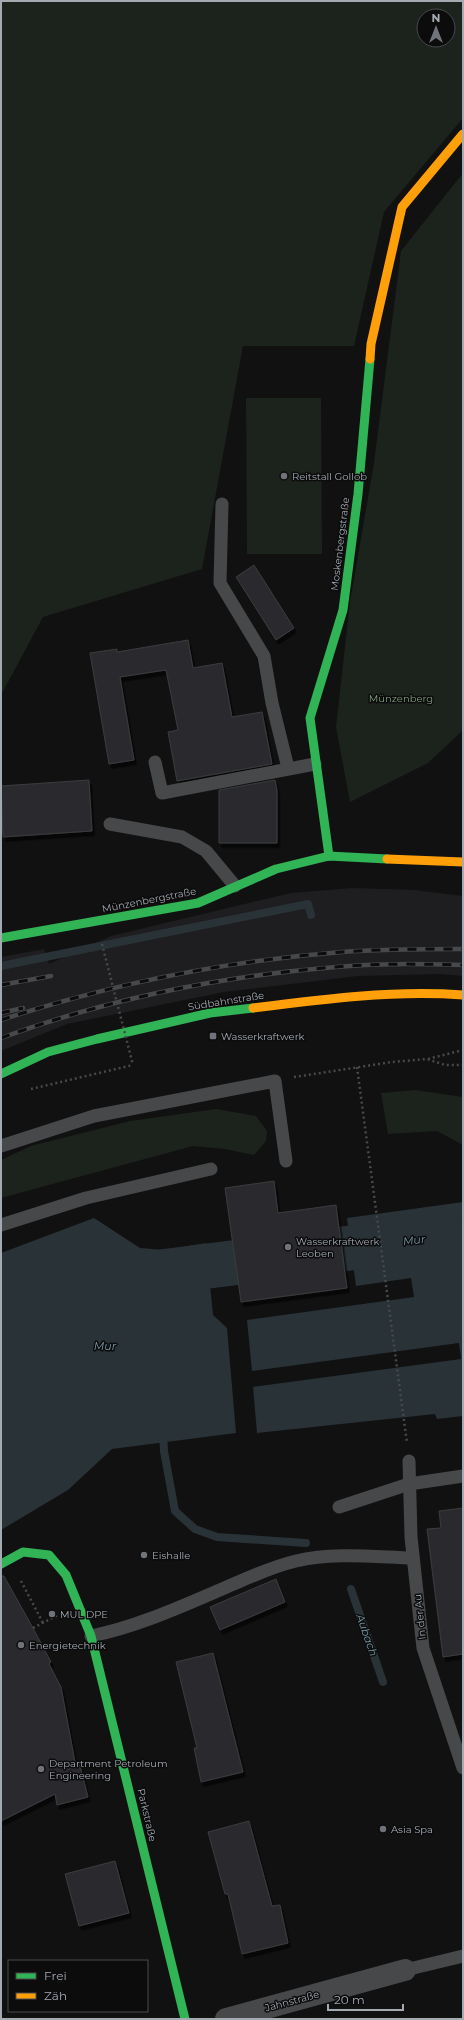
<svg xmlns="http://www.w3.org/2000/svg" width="464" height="2020" font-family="Montserrat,sans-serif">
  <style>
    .built { fill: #1e1e20 }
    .green { fill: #1c221c; fill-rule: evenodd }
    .water { fill: #293236 }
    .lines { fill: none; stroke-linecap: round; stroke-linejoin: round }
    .stream { stroke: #293236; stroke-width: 8 }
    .river { stroke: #293236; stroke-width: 45 }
    .building { fill: #2c2c2d; stroke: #3a3c3e; filter: url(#shadow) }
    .path { stroke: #47494c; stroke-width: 2.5; stroke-dasharray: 2 3; stroke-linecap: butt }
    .lane { stroke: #46484a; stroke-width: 13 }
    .street { stroke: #46484a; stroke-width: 22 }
    .fast { stroke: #30b455; stroke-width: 9 }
    .slow { stroke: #ff9f0a; stroke-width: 9 }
    .rail-casing { stroke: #46484a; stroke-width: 4.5 }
    .rail { stroke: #0c0c0d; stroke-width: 3; stroke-dasharray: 9; stroke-linecap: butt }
    .path-bridge { stroke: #47494c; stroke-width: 2.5; stroke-dasharray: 2 3; stroke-linecap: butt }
    .poi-dot { fill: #70747a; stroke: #0c0c0d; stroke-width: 1.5 }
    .labels { text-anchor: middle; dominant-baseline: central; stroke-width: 3; stroke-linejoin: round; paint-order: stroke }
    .poi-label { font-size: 10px; fill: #a3aab2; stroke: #0c0c0d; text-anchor: start }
    .street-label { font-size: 10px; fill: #a3aab2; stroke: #0c0c0d }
    .park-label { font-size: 10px; fill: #7f9c7b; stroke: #0c0c0d }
    .water-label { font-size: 11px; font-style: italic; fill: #7c9dab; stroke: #0c0c0d }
  </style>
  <defs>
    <filter id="shadow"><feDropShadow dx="2.5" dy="4.5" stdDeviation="0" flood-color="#0009"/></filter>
  </defs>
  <rect width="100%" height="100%" fill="#111112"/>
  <polygon class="built" points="353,888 414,890 463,896 463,976 439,974 358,976 224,992 67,1024 1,1051 1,957 44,949 49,964 111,936 291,893"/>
  <g class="green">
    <path d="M1,1H463V118L384,212L354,346H243L202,569L43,617L1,695ZM424,16H448V40H424Z"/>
    <polygon points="463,173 463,730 428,763 350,802 336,727 350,602 374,463 401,251"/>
    <polygon points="246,398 321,398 322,554 247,554"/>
    <polygon points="415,1090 463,1097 463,1145 437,1131 388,1134 381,1093"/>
    <polygon points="216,1109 256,1116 267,1131 266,1141 254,1155 225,1149 193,1146 1,1198 1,1160 31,1146 130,1121"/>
  </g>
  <g class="water">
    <polygon points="463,1202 463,1416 437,1419 435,1414 257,1433 253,1387 461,1359 459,1343 252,1371 247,1320 414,1297 411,1278 356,1286 347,1218"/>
    <polygon points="94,1218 140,1248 164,1250 206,1243 213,1315 227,1328 236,1433 112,1449 68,1490 1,1530 1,1253"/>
  </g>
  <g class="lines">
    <g class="stream">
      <polyline points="1,966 308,904 311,915"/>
      <polyline points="163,1432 164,1451 175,1511 195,1529 217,1537 306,1543"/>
      <polyline points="351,1589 383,1682"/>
    </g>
    <polyline class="river" points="146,1277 153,1273 445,1236 463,1243"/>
  </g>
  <g class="building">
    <polygon points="254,565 294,628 276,640 236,577"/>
    <polygon points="188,640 193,668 222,663 232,717 262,712 272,764 177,781 168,732 178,730 166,670 120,677 134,760 109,764 90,653 117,649 117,652"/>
    <polygon points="89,780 92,831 3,837 1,786"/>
    <polygon points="275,780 277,790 277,843 219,843 219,790"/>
    <polygon points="274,1181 278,1213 336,1205 347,1288 241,1302 225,1188"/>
    <polygon points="463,1508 463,1654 443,1657 427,1529 441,1528 439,1511"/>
    <polygon points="1,1576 4,1576 33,1628 51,1662 49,1664 61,1687 75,1762 79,1762 88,1797 57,1805 55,1794 1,1821"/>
    <polygon points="276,1579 285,1602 220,1630 210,1607"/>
    <polygon points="213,1653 243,1772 201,1782 194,1748 197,1748 176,1662"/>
    <polygon points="249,1821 272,1906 280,1905 288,1943 242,1954 228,1894 225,1894 208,1832"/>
    <polygon points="115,1861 129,1913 79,1926 65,1874"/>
  </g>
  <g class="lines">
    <g class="path">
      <polyline points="428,1059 463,1050"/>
      <polyline points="357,1067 407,1443"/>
      <polyline points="294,1077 392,1062 427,1059 445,1065 463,1065"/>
      <polyline points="31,1089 133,1065"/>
      <polyline points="21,1581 43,1623"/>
      <polyline points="33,1628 58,1615"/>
    </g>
    <g class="lane">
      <polyline points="222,504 220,583 264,656 272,703 288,768"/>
      <polyline points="155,762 162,793 315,764"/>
      <polyline points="110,824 182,837 206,851 235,886"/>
      <polyline points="1,1146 94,1116 275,1081 286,1161"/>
      <polyline points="1,1225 86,1198 211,1169"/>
      <polyline points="409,1461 411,1537 423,1648 463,1768"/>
      <polyline points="339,1507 409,1484 463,1476"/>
      <path d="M91,1636C136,1627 180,1607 222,1589C246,1579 270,1567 296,1561C334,1552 375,1557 413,1558"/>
      <polyline points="405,1970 463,1956"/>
    </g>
    <polyline class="street" points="226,2019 405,1970"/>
    <g class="fast">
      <polyline points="329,856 310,718 343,610 358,494 370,359"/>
      <polyline points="1,938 198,903 276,869 329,856 387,859"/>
      <polyline points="1,1074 48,1052 97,1039 210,1013 253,1008"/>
      <polyline points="1,1564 23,1552 49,1555 66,1575 91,1636 185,2019"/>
    </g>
    <g class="slow">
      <polyline points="370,359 371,344 402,207 463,134"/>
      <polyline points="387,859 463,862"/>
      <path d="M253,1008C323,999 392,990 463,995"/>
    </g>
    <defs>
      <g id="rail">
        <polyline points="1,985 51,976"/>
        <polyline points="1,1013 23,1008"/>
        <path d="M1,1020C111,984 226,961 342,952C382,949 423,949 463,949"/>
        <path d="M1,1038C108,999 222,976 336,967C378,963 420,964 463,965"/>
      </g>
    </defs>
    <use href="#rail" class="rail-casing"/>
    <use href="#rail" class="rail"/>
    <polyline class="path-bridge" points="102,944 133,1065"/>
  </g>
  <g class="poi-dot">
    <circle cx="284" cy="476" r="4"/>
    <rect x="209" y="1032" width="8" height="8" rx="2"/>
    <circle cx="288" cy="1247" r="4"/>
    <circle cx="144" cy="1555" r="4"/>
    <circle cx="52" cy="1614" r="4"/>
    <circle cx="21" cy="1645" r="4"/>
    <circle cx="41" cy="1769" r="4"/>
    <circle cx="383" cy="1829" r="4"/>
  </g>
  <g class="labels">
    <g class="poi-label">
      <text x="292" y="476">Reitstall Gollob</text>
      <text x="221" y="1036">Wasserkraftwerk</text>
      <text x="296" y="1241">Wasserkraftwerk<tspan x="296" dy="12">Leoben</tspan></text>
      <text x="152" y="1555">Eishalle</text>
      <text x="60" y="1614">MUL DPE</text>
      <text x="29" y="1645">Energietechnik</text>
      <text x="49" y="1763">Department Petroleum<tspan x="49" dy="12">Engineering</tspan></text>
      <text x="391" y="1829">Asia Spa</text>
    </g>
    <g class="street-label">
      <text transform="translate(340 544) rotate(-83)">Moskenbergstraße</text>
      <text transform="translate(149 900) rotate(-11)">Münzenbergstraße</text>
      <text transform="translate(226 1001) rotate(-9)">Südbahnstraße</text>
      <text transform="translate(420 1617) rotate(-96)">In der Au</text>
      <text transform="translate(147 1815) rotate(77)">Parkstraße</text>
      <text transform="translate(292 2001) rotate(-15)">Jahnstraße</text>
    </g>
    <g class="park-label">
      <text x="401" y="698">Münzenberg</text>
    </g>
    <g class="water-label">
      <text transform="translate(414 1240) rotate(-7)">Mur</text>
      <text x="105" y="1346">Mur</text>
      <text transform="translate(367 1635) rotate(71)">Aubach</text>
    </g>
  </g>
  <rect width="464" height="2020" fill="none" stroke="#a3aab2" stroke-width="4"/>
  <rect x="8" y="1960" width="140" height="52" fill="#0c0c0d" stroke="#484b4f"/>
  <rect x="16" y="1973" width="20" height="6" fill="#30b455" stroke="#484b4f"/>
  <text x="44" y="1980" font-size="12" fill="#a3aab2">Frei</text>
  <rect x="16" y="1993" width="20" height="6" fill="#ff9f0a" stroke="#484b4f"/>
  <text x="44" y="2000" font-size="12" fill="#a3aab2">Zäh</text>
  <g transform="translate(436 28)"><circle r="19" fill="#0c0c0d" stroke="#484b4f"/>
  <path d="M0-3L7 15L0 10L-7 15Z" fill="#70747a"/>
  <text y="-6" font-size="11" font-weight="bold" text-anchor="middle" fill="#a3aab2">N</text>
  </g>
  <path d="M328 2004v6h75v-6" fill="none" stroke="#a3aab2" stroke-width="2"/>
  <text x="334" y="2004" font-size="12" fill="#a3aab2" stroke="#0c0c0d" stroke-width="3" paint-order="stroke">20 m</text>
</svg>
